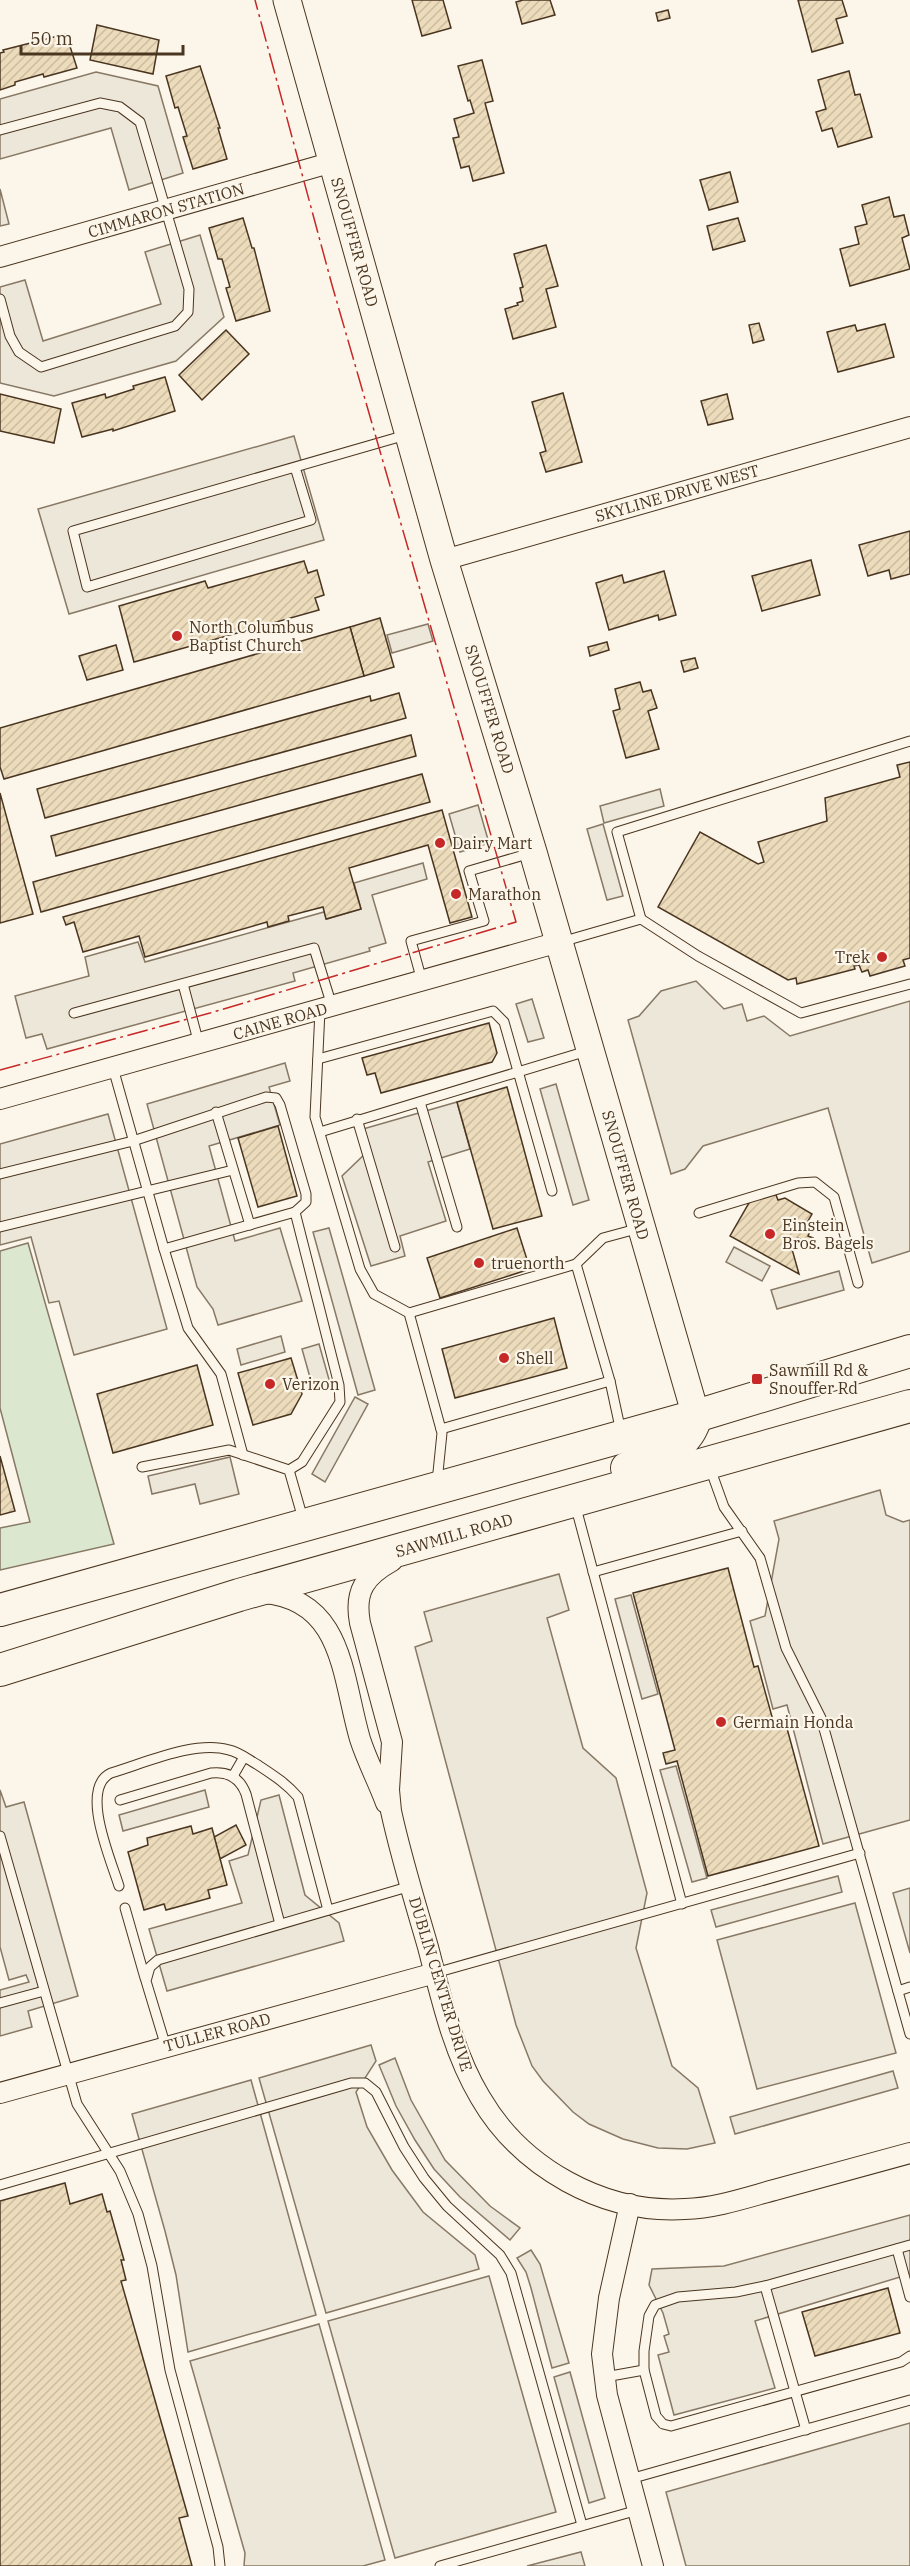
<svg xmlns="http://www.w3.org/2000/svg" width="910" height="2566" font-family="'IBM Plex Serif',serif">
  <style>
    .garden { fill: #dce7d0; stroke: #887966; stroke-width: 1.5 }
    .parking { fill: #ede7d9; stroke: #887966; stroke-width: 1.5 }
    .building { fill: url(#building-hatch); stroke: #4a3520; stroke-width: 1.5 }
    .lines { fill: none; stroke-linecap: round; stroke-linejoin: round }
    .lane-casing { stroke: #4a3520; stroke-width: 11 }
    .street-casing { stroke: #4a3520; stroke-width: 22 }
    .secondary-casing { stroke: #4a3520; stroke-width: 29 }
    .primary-casing { stroke: #4a3520; stroke-width: 34 }
    .lane { stroke: #fbf6e9; stroke-width: 9 }
    .street { stroke: #fbf6e9; stroke-width: 20 }
    .secondary { stroke: #fbf6e9; stroke-width: 27 }
    .primary { stroke: #fbf6e9; stroke-width: 32 }
    .power { stroke: #c62828; stroke-width: 1.5; stroke-dasharray: 21 4.5 3 4.5; stroke-linecap: butt }
    .poi-dot { fill: #c62828; stroke: #fbf6e9; stroke-width: 2 }
    .labels { text-anchor: middle; dominant-baseline: central; stroke-width: 4.5; stroke-linejoin: round; paint-order: stroke }
    .street-label { font-size: 16px; fill: #4a3520; stroke: #fbf6e9 }
    .poi-label { font-size: 16px; fill: #4a3520; stroke: #fbf6e9; text-anchor: start }
  </style>
  <defs>
    <pattern id="building-hatch" width="6" height="6" patternUnits="userSpaceOnUse" patternTransform="scale(1.5)"><rect width="6" height="6" fill="#ecdcbc"/><path d="M-1 1l2-2M0 6l6-6M5 7l2-2" fill="none" stroke="#ccbda1"/></pattern>
  </defs>
  <rect width="100%" height="100%" fill="#fbf6e9"/>
  <polygon class="garden" points="28,1243 114,1544 0,1570 0,1528 30,1522 0,1408 0,1251"/>
  <g class="parking">
    <polygon points="96,72 158,86 183,173 129,190 111,128 0,159 0,99"/>
    <polygon points="0,189 9,224 0,226"/>
    <polygon points="200,235 224,317 176,361 54,396 0,383 0,287 25,280 43,341 161,304 145,252"/>
    <polygon points="294,436 324,540 69,614 38,509"/>
    <polygon points="428,624 433,641 392,653 387,635"/>
    <polygon points="660,789 664,806 604,823 600,806"/>
    <polygon points="478,805 489,843 460,852 449,814"/>
    <polygon points="603,824 623,896 607,900 587,829"/>
    <polygon points="423,863 427,879 372,895 386,943 369,948 370,951 293,973 295,981 47,1049 42,1034 26,1038 15,996 89,976 85,957 138,942 145,962 324,912 327,919 361,909 354,883"/>
    <polygon points="696,981 724,1009 742,1004 747,1021 764,1016 790,1036 910,1001 910,1251 872,1263 828,1108 703,1146 685,1169 671,1174 628,1020 639,1016 661,991"/>
    <polygon points="532,999 544,1038 528,1042 516,1004"/>
    <polygon points="285,1063 290,1081 269,1087 280,1125 209,1146 235,1241 280,1228 302,1301 218,1325 213,1309 197,1287 147,1104"/>
    <polygon points="556,1084 589,1200 573,1205 540,1089"/>
    <polygon points="457,1102 470,1149 428,1162 446,1221 400,1236 405,1256 371,1266 342,1176 369,1150 363,1129"/>
    <polygon points="108,1114 167,1329 74,1355 59,1301 49,1303 31,1237 0,1245 0,1144"/>
    <polygon points="329,1228 375,1390 358,1395 313,1232"/>
    <polygon points="734,1247 770,1266 762,1281 726,1262"/>
    <polygon points="839,1271 844,1290 777,1309 771,1290"/>
    <polygon points="281,1336 285,1352 241,1365 237,1349"/>
    <polygon points="319,1344 330,1383 313,1388 302,1349"/>
    <polygon points="355,1397 368,1404 325,1482 312,1474"/>
    <polygon points="230,1457 239,1494 200,1504 195,1484 152,1494 148,1476"/>
    <polygon points="880,1490 886,1515 903,1522 910,1520 910,1820 823,1844 787,1705 773,1709 750,1621 765,1616 779,1539 774,1521"/>
    <polygon points="559,1574 569,1610 547,1618 583,1748 616,1778 647,1893 636,1948 672,2066 698,2088 715,2143 687,2149 658,2148 623,2139 589,2124 573,2112 543,2081 532,2066 516,2025 415,1647 432,1641 424,1612"/>
    <polygon points="631,1595 658,1694 642,1699 615,1599"/>
    <polygon points="676,1766 707,1878 692,1882 660,1770"/>
    <polygon points="0,1790 6,1807 24,1802 78,1996 28,2011 32,2027 0,2036 0,1990 29,1982 26,1975 9,1980 0,1947"/>
    <polygon points="205,1790 209,1807 123,1831 119,1815"/>
    <polygon points="279,1795 305,1895 339,1923 344,1941 167,1991 149,1929 242,1903 229,1861 248,1855 261,1800"/>
    <polygon points="838,1876 842,1892 716,1927 711,1910"/>
    <polygon points="910,1888 910,1953 893,1893"/>
    <polygon points="855,1903 896,2053 757,2089 717,1940"/>
    <polygon points="371,2045 376,2061 356,2092 367,2127 392,2170 423,2212 475,2255 479,2269 326,2313 259,2078"/>
    <polygon points="395,2058 411,2100 445,2160 490,2206 520,2228 510,2240 460,2197 434,2169 415,2140 396,2106 379,2065"/>
    <polygon points="893,2071 898,2088 735,2134 730,2117"/>
    <polygon points="251,2080 316,2315 188,2352 176,2275 165,2231 132,2114"/>
    <polygon points="910,2215 910,2274 755,2321 775,2388 674,2415 658,2355 669,2352 664,2336 669,2334 663,2313 649,2285 652,2269 724,2266"/>
    <polygon points="531,2250 540,2264 569,2363 552,2368 531,2288 526,2272 517,2258"/>
    <polygon points="489,2276 556,2512 395,2558 328,2321"/>
    <polygon points="319,2324 385,2560 363,2566 244,2566 245,2553 190,2361"/>
    <polygon points="570,2372 605,2498 589,2503 554,2377"/>
    <polygon points="910,2423 910,2566 686,2566 666,2492"/>
    <polygon points="581,2552 585,2566 527,2566 550,2560"/>
  </g>
  <g class="building">
    <polygon points="412,0 443,0 451,28 422,36"/>
    <polygon points="523,0 550,0 555,15 522,24 516,2"/>
    <polygon points="798,0 842,0 847,16 836,19 843,43 812,52"/>
    <polygon points="668,10 670,18 658,21 656,13"/>
    <polygon points="97,25 159,40 153,74 90,60"/>
    <polygon points="66,34 77,68 44,77 43,74 15,82 15,85 0,90 0,53 4,52 3,50"/>
    <polygon points="482,60 493,101 485,103 504,173 473,181 469,166 461,168 453,138 459,137 454,119 474,113 470,100 468,101 458,66"/>
    <polygon points="200,66 220,128 218,128 227,159 193,169 183,137 187,136 178,107 175,108 166,76"/>
    <polygon points="849,71 855,95 860,94 872,137 838,147 832,128 822,131 816,112 826,109 818,80"/>
    <polygon points="730,172 738,202 709,210 700,180"/>
    <polygon points="889,197 894,217 904,215 909,235 902,238 910,269 850,286 840,249 859,244 855,227 867,224 862,205"/>
    <polygon points="243,218 252,248 254,248 270,311 236,321 226,288 230,287 222,259 218,259 209,228"/>
    <polygon points="738,218 745,241 713,250 707,226"/>
    <polygon points="546,245 558,286 546,289 556,327 513,339 505,309 518,305 517,303 523,301 520,288 523,287 514,254"/>
    <polygon points="759,323 764,340 753,343 749,325"/>
    <polygon points="885,324 894,357 838,372 827,332 855,325 857,331"/>
    <polygon points="226,330 249,354 202,400 179,375"/>
    <polygon points="165,377 175,411 113,431 113,429 82,437 72,403 105,394 106,398 134,389 133,386"/>
    <polygon points="563,393 582,462 546,472 540,453 546,451 532,402"/>
    <polygon points="0,394 61,409 54,443 0,431"/>
    <polygon points="727,394 733,419 708,425 701,401"/>
    <polygon points="910,531 910,574 891,579 889,570 868,576 859,545"/>
    <polygon points="811,560 820,595 762,611 752,576"/>
    <polygon points="304,561 308,573 317,570 324,595 315,598 319,610 134,662 119,606 205,581 208,588"/>
    <polygon points="664,571 676,615 659,620 658,615 609,630 596,583 622,575 624,583"/>
    <polygon points="380,618 394,667 364,676 350,627"/>
    <polygon points="350,627 364,676 4,779 0,767 0,728"/>
    <polygon points="607,642 609,650 590,656 588,647"/>
    <polygon points="116,645 123,670 87,680 79,656"/>
    <polygon points="695,658 698,668 684,672 681,661"/>
    <polygon points="640,682 643,692 651,690 657,708 648,711 659,749 626,758 613,711 620,709 615,689"/>
    <polygon points="399,693 406,718 45,818 37,789 370,696 371,701"/>
    <polygon points="411,735 416,756 56,856 51,836"/>
    <polygon points="910,762 910,958 903,960 905,966 870,976 868,970 862,972 859,965 854,966 855,969 797,984 796,978 788,980 658,907 700,832 758,864 764,862 758,842 827,821 825,798 900,777 897,765"/>
    <polygon points="422,774 430,802 41,912 33,882"/>
    <polygon points="0,793 33,914 0,923"/>
    <polygon points="442,810 472,917 450,923 428,845 349,868 361,909 326,919 323,907 288,916 289,921 268,927 267,922 145,957 139,936 83,952 74,922 66,925 63,917"/>
    <polygon points="489,1023 497,1053 492,1062 381,1093 375,1073 367,1075 362,1058"/>
    <polygon points="507,1087 542,1216 493,1229 457,1102"/>
    <polygon points="278,1126 297,1196 258,1207 238,1138"/>
    <polygon points="774,1190 778,1200 785,1198 812,1214 804,1228 810,1231 808,1236 813,1238 810,1245 798,1238 790,1242 799,1274 730,1236 753,1196"/>
    <polygon points="517,1228 530,1269 440,1298 427,1258"/>
    <polygon points="554,1318 567,1368 455,1398 442,1349"/>
    <polygon points="291,1358 302,1394 291,1414 253,1425 238,1373"/>
    <polygon points="197,1365 213,1425 113,1453 97,1394"/>
    <polygon points="0,1456 15,1511 0,1515"/>
    <polygon points="728,1568 754,1667 758,1666 774,1724 785,1721 819,1846 708,1876 677,1761 666,1764 663,1753 675,1750 633,1593"/>
    <polygon points="236,1825 246,1845 220,1859 214,1837"/>
    <polygon points="191,1826 193,1834 212,1828 227,1885 208,1890 210,1898 166,1910 164,1904 144,1910 128,1852 148,1845 147,1838"/>
    <polygon points="65,2183 70,2204 102,2194 107,2212 110,2211 124,2260 121,2260 126,2280 121,2281 188,2516 179,2518 192,2566 0,2566 0,2201"/>
    <polygon points="888,2288 900,2333 815,2356 802,2312"/>
  </g>
  <g class="lines">
    <defs>
      <g id="lane">
        <polyline points="0,130 100,103 120,107 140,122 189,289 188,312 175,326 41,367 19,352 10,336 0,299"/>
        <polyline points="295,467 311,520 87,587 73,531 406,435"/>
        <polyline points="641,919 617,832 910,741"/>
        <polyline points="561,942 641,919 698,956 801,1013 910,984"/>
        <polyline points="422,981 411,941 484,921 469,871 531,853"/>
        <polyline points="183,984 199,1044"/>
        <polyline points="320,1010 315,1117 360,1269 374,1294 409,1313 442,1433 437,1482"/>
        <polyline points="74,1013 314,948 332,1006"/>
        <polyline points="318,1059 493,1011 504,1022 552,1191"/>
        <polyline points="113,1068 164,1249 295,1212 339,1385 340,1402 302,1462 289,1470"/>
        <polyline points="420,1102 457,1227"/>
        <polyline points="216,1112 250,1225"/>
        <polyline points="357,1119 395,1247"/>
        <polyline points="320,1132 587,1051"/>
        <polyline points="0,1174 133,1141 266,1097 276,1098 280,1105 306,1194 306,1202 295,1212"/>
        <polyline points="699,1213 798,1183 815,1182 834,1197 858,1283"/>
        <polyline points="0,1227 233,1170"/>
        <polyline points="164,1249 188,1328 221,1374 243,1455"/>
        <polyline points="576,1264 603,1238 640,1228"/>
        <polyline points="409,1313 576,1264 610,1381 441,1429"/>
        <polyline points="610,1381 621,1432"/>
        <polyline points="142,1467 229,1450 289,1470 303,1519"/>
        <polyline points="710,1468 724,1507 760,1558 786,1648 821,1718 910,2034"/>
        <polyline points="575,1504 682,1904"/>
        <polyline points="593,1572 742,1531"/>
        <polyline points="233,1776 244,1757"/>
        <path d="M120,1800L211,1773C228,1771 240,1778 246,1794L280,1924"/>
        <polyline points="0,1836 77,2104 120,2171 138,2214 152,2266 170,2370 218,2547 220,2566"/>
        <path d="M119,1886C111,1860 79,1788 111,1773C145,1763 195,1740 229,1750C239,1752 249,1760 258,1765C273,1775 286,1783 298,1797L328,1910"/>
        <polyline points="125,1908 145,1978"/>
        <polyline points="435,1973 860,1853"/>
        <polyline points="898,1991 910,1987"/>
        <polyline points="0,2003 44,1991"/>
        <polyline points="166,2047 146,1981 150,1967 158,1960 411,1886"/>
        <polyline points="0,2185 351,2083 365,2083 376,2092 404,2147 424,2178 447,2206 500,2255 511,2273 582,2525"/>
        <polyline points="910,2245 765,2286 736,2292 678,2297 655,2305 649,2316 644,2351 644,2370 656,2416 663,2424 671,2426 901,2362 910,2356"/>
        <polyline points="897,2249 910,2297"/>
        <polyline points="765,2286 806,2430"/>
        <polyline points="605,2377 644,2370"/>
        <polyline points="630,2479 910,2400"/>
        <polyline points="440,2566 638,2510"/>
      </g>
      <g id="street">
        <polyline points="0,257 333,162"/>
        <polyline points="444,560 910,427"/>
        <polyline points="0,1099 559,942"/>
        <path d="M392,1561C365,1576 354,1591 360,1623L392,1742L389,1790L391,1811C401,1857 415,1902 428,1947C441,1997 453,2052 480,2097C521,2168 603,2214 685,2209C717,2208 748,2197 778,2189C822,2177 866,2165 910,2153"/>
        <path d="M263,1593C344,1599 342,1678 360,1739C367,1761 378,1781 386,1803"/>
        <polyline points="0,2093 435,1973"/>
        <polyline points="630,2204 609,2298 602,2354 607,2395 653,2566"/>
      </g>
      <polyline id="secondary" points="287,0 444,560 533,852 696,1416"/>
      <g id="primary">
        <path d="M627,1468C657,1456 687,1451 696,1416"/>
        <polyline points="0,1610 696,1416 910,1351"/>
        <polyline points="0,1670 239,1595 910,1406"/>
      </g>
    </defs>
    <use href="#lane" class="lane-casing"/>
    <use href="#street" class="street-casing"/>
    <use href="#secondary" class="secondary-casing"/>
    <use href="#primary" class="primary-casing"/>
    <use href="#lane" class="lane"/>
    <use href="#street" class="street"/>
    <use href="#secondary" class="secondary"/>
    <use href="#primary" class="primary"/>
    <polyline class="power" points="0,1070 210,1013 516,922 332,285 255,0"/>
  </g>
  <g class="poi-dot">
    <circle cx="177" cy="636" r="6"/>
    <circle cx="440" cy="843" r="6"/>
    <circle cx="456" cy="894" r="6"/>
    <circle cx="882" cy="957" r="6"/>
    <circle cx="770" cy="1234" r="6"/>
    <circle cx="479" cy="1263" r="6"/>
    <circle cx="504" cy="1358" r="6"/>
    <rect x="751" y="1373" width="12" height="12" rx="3"/>
    <circle cx="270" cy="1384" r="6"/>
    <circle cx="721" cy="1722" r="6"/>
  </g>
  <g class="labels">
    <g class="street-label">
      <text transform="translate(166 210) rotate(-16)">CIMMARON STATION</text>
      <text transform="translate(355 242) rotate(74)">SNOUFFER ROAD</text>
      <text transform="translate(677 493) rotate(-16)">SKYLINE DRIVE WEST</text>
      <text transform="translate(490 709) rotate(73)">SNOUFFER ROAD</text>
      <text transform="translate(280 1021) rotate(-16)">CAINE ROAD</text>
      <text transform="translate(626 1175) rotate(74)">SNOUFFER ROAD</text>
      <text transform="translate(454 1535) rotate(-16)">SAWMILL ROAD</text>
      <text transform="translate(441 1984) rotate(73)">DUBLIN CENTER DRIVE</text>
      <text transform="translate(217 2032) rotate(-15)">TULLER ROAD</text>
    </g>
    <g class="poi-label">
      <text x="189" y="627">North Columbus<tspan x="189" dy="18">Baptist Church</tspan></text>
      <text x="452" y="843">Dairy Mart</text>
      <text x="468" y="894">Marathon</text>
      <text x="870" y="957" text-anchor="end">Trek</text>
      <text x="782" y="1225">Einstein<tspan x="782" dy="18">Bros. Bagels</tspan></text>
      <text x="491" y="1263">truenorth</text>
      <text x="516" y="1358">Shell</text>
      <text x="769" y="1370">Sawmill Rd &amp;<tspan x="769" dy="18">Snouffer Rd</tspan></text>
      <text x="282" y="1384">Verizon</text>
      <text x="733" y="1722">Germain Honda</text>
    </g>
  </g>
  <path d="M21 45v9h162v-9" fill="none" stroke="#4a3520" stroke-width="3"/>
  <text x="30" y="45" font-size="18" fill="#4a3520" stroke="#fbf6e9" stroke-width="4.5" paint-order="stroke">50 m</text>
</svg>
